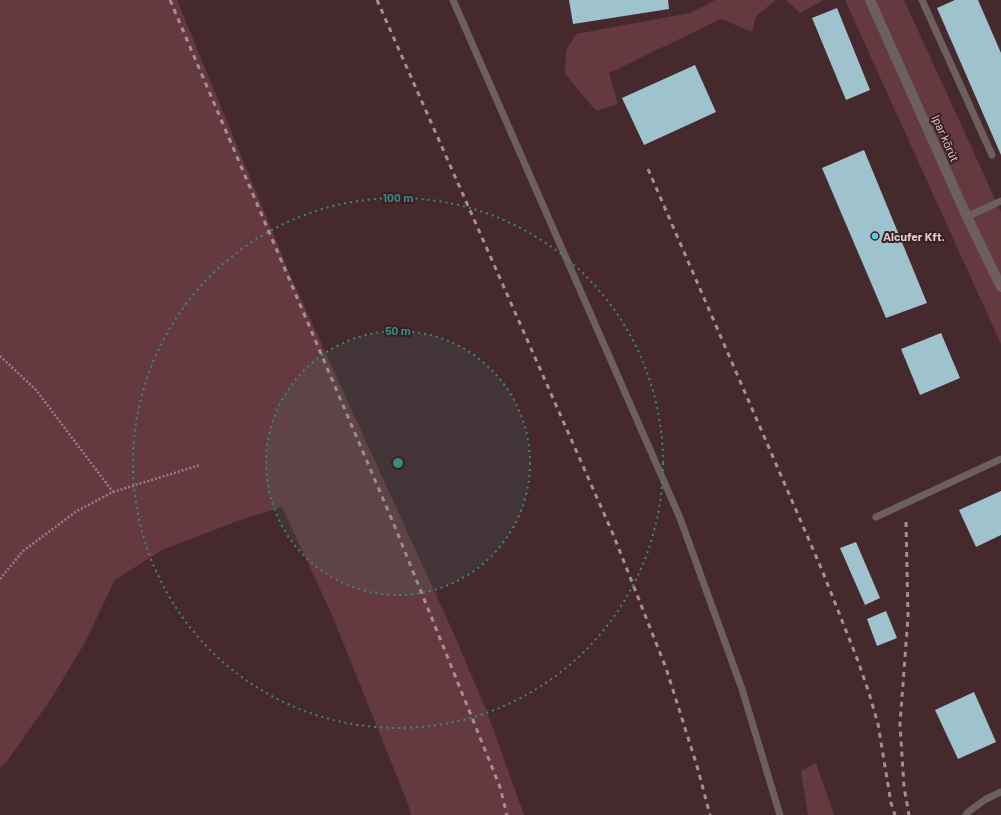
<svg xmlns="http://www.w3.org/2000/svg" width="1001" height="815" font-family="Barlow,sans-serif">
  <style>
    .green { fill: #643a40 }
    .building { fill: #9ec3cd }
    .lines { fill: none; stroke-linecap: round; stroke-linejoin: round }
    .path { stroke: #957f81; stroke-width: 2.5; stroke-dasharray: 2 2; stroke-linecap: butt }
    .service { stroke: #6d5f60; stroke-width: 7 }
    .minor { stroke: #6d5f60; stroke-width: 10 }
    .rail { stroke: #a58f91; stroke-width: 3; stroke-dasharray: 5 5; stroke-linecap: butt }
    .ring { fill: none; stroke: #398881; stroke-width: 2; stroke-dasharray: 2 4 }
    .poi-dot { fill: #57c9e3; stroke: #3a1f23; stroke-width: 1.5 }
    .labels { text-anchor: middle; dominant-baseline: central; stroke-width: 4; stroke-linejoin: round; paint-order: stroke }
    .street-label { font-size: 12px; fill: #e0cecf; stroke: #3a1f23 }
    .poi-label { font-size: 12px; font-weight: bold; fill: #e0cecf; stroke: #3a1f23; text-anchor: start }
    .centre { fill: #398881; stroke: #3a1f23; stroke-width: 2 }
    .ring-label { font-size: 12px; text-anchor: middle; font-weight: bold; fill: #398881; stroke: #3a1f23; stroke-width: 4; stroke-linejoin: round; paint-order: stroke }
  </style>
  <rect width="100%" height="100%" fill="#45292d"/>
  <g class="green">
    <polygon points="0,0 177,0 291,277 453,632 487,712 524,815 411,815 408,804 332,615 282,507 240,520 162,550 115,580 84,644 51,699 7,761 0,768"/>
    <polygon points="715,0 776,0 756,16 752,32 721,19 609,73 618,104 596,111 565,74 566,51 576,34 690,13"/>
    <polygon points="786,0 824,0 800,13"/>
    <polygon points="845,0 904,0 1001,212 1001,344"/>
    <polygon points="816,763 834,815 808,815 801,771"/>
  </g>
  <g class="building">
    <polygon points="569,0 668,0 669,9 573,24"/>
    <polygon points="955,0 978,0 1001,53 1001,155 937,8"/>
    <polygon points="837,8 870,90 846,100 812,18"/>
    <polygon points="695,65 716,112 644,145 622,98"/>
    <polygon points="864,150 927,303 886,318 822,168"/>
    <polygon points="941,333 960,378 920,395 901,349"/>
    <polygon points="1001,491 1001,535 976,547 959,510"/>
    <polygon points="856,542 880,598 865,605 840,548"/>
    <polygon points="886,611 897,638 877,646 867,619"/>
    <polygon points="974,692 996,742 958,759 935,710"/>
  </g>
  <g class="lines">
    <g class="path">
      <polyline points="0,356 36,390 113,492"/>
      <polyline points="0,579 23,551 77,511 113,492 200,465"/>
    </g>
    <g class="service">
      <polyline points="453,0 680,518 742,689 780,815"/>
      <polyline points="922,0 992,155"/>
      <polyline points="967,217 1001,201"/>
      <polyline points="876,517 1001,459"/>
      <polyline points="966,815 968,812 986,799 1001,792"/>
    </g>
    <polyline class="minor" points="870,0 967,217 1001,287"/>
    <g class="rail">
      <polyline points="170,0 395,527 500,787 507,815"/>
      <polyline points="377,0 613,534 666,668 697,766 710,815"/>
      <polyline points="648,169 822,570 858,661 869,693 878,724 891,803 895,815"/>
      <polyline points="906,522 908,617 900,724 904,787 909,815"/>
    </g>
  </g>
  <circle cx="398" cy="463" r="132" fill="#398881" fill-opacity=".12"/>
  <g class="ring">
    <circle cx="398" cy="463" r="132"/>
    <circle cx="398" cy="463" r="265"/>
  </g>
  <circle class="poi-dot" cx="875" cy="236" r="4"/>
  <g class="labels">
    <g class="street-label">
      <text transform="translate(946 138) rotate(66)">Ipar körút</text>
    </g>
    <g class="poi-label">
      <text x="883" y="236">Alcufer Kft.</text>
    </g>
  </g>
  <circle cx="398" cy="463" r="6" class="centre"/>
  <g class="ring-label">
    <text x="398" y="202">100 m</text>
    <text x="398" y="335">50 m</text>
  </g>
</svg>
